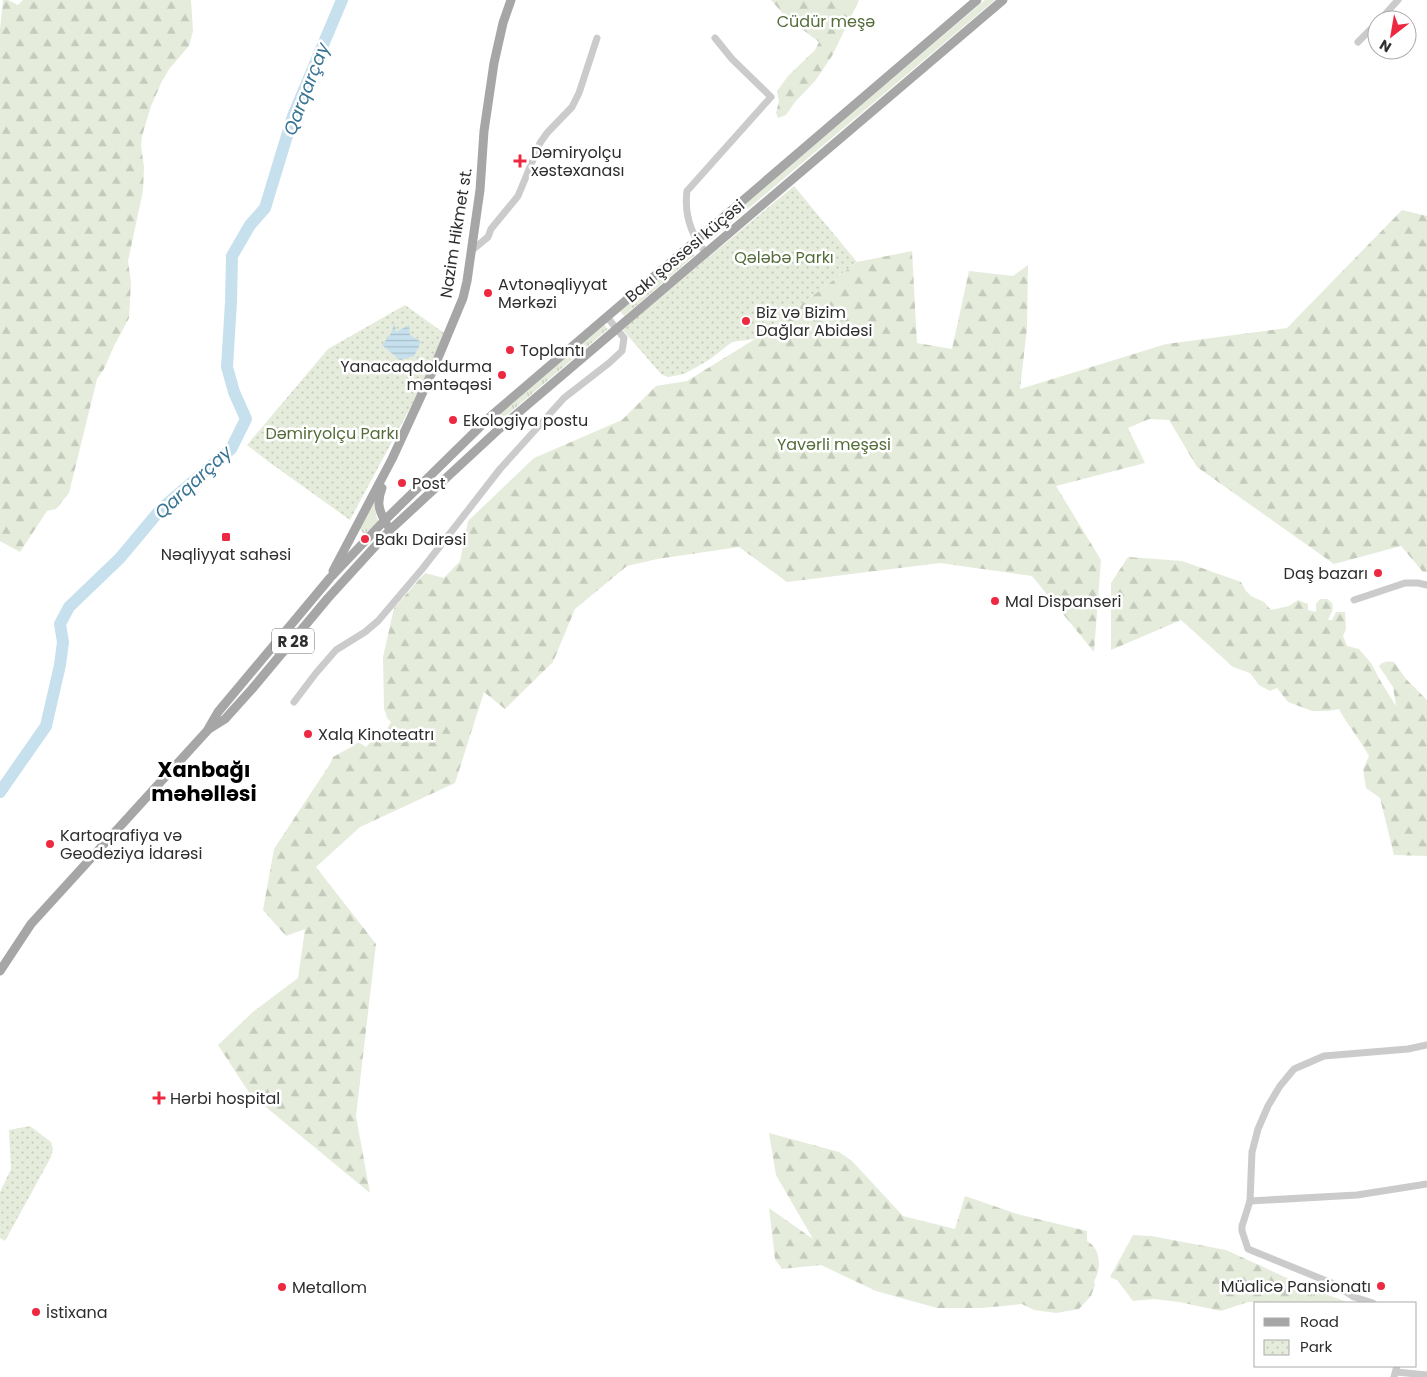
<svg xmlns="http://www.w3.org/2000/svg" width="1427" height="1377" font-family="Poppins,sans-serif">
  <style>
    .grass { fill: url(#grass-tufts) }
    .forest { fill: url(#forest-firs) }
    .park { fill: url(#park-dots) }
    .water { fill: url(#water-rules) }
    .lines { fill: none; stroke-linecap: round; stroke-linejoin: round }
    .river { stroke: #c6e0ed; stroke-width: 12 }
    .minor { stroke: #cbcbcb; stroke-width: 7 }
    .major { stroke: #a6a6a6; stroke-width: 9 }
    .poi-dot { fill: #ed2941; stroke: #fff; stroke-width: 2 }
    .labels { text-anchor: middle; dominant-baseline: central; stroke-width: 5; stroke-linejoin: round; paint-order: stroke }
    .shield { fill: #fff; stroke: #6d6d6d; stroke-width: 1 }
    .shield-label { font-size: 15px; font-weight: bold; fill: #2e2e2e }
    .park-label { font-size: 16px; fill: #546c3a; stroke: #fff }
    .poi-label { font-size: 16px; fill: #2e2e2e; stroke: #fff; text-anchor: start }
    .street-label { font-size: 16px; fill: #2e2e2e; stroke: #fff }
    .water-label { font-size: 18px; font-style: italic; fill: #397594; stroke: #fff }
    .district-label { font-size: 21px; font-weight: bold; fill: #000; stroke: #fff }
  </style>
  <defs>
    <pattern id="grass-tufts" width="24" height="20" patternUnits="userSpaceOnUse" patternTransform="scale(1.25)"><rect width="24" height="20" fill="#e5ecdb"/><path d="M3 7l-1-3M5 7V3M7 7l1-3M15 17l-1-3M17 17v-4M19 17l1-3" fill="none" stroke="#c5cbbc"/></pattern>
    <pattern id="forest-firs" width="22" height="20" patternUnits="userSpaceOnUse" patternTransform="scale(1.25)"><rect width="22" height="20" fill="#e5ecdb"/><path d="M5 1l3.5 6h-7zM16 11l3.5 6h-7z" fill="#c5cbbc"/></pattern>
    <pattern id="park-dots" width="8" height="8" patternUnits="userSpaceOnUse" patternTransform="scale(1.25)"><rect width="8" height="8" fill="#e5ecdb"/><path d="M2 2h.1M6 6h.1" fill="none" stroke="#c5cbbc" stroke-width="1.8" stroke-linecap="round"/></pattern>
    <pattern id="water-rules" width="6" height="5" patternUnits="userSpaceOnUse" patternTransform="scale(1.25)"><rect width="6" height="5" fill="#c6e0ed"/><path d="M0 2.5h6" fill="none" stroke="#aac0cc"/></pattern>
  </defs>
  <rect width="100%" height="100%" fill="#fff"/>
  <g class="grass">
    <polygon points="985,0 995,0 710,241 706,236"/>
    <polygon points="691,251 695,255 624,316 620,311"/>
    <polygon points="604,325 608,329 500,421 496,417"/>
    <polygon points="373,502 378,522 366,533 363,533 360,529"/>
    <path d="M1309,1288C1322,1294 1336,1297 1349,1303H1292L1298,1294Z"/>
  </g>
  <g class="forest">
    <polygon points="3,0 8,0 18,5 23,0 191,0 193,31 189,46 170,68 162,81 151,106 142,136 141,146 144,167 143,191 128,261 131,283 129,318 114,346 104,369 97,379 69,493 56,509 47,511 20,552 0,541 0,29"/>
    <polygon points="771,0 859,0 832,56 815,81 795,102 786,115 778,118 776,113 779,101 777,91 788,76 815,50 819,42 785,16"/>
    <polygon points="1402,210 1427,216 1427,572 1423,572 1401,546 1334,564 1197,467 1169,420 1149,419 1128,428 1145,463 1056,486 1101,560 1094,652 1032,576 940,563 787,582 739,547 657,559 627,566 575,609 553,662 505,709 484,692 455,783 360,827 316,867 376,944 356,1116 370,1193 250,1094 218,1045 254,1011 298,978 305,929 286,936 263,910 274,849 330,764 333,757 353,746 358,742 366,747 377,735 383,736 391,722 387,718 386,714 384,709 383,657 394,608 425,573 444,578 460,561 468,521 534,458 622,420 656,386 687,381 755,339 857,262 912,251 917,343 952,349 969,271 1013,276 1028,265 1027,328 1020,389 1166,344 1287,328"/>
    <path d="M1128,557L1182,561L1241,582L1246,591L1251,596L1264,602L1271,610L1289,606L1298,600L1308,604V610L1316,612V604L1320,599H1327L1332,603L1333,609L1328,620H1332L1336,612H1345L1346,629L1343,636L1347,646L1359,649L1371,663L1381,682L1396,706L1393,687L1379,666C1383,661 1388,661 1394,662L1406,679L1427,700V856L1394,855L1380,798L1366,788L1363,769L1369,756C1360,739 1348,726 1339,709L1328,711H1312L1288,702L1277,688L1270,691L1259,685L1250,673L1233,667L1181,620L1111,650V583Z"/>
    <path d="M769,1133L839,1152L852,1161L903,1216L955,1229L965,1196L1017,1214L1087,1231V1241C1090,1243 1093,1245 1094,1247C1101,1256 1100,1272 1094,1281L1095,1285L1091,1296L1079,1309L1056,1313L1034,1310L1022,1304L982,1308H937L876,1291L821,1265L782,1269L775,1259L769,1208L813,1239L776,1175Z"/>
    <polygon points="1133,1235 1151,1236 1226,1250 1309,1288 1298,1294 1292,1303 1248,1302 1221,1311 1179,1302 1154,1299 1133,1301 1117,1280 1110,1277"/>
  </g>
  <g class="park">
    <polygon points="794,186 857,262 755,339 732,342 709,360 684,374 668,377 661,374 622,329"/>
    <polygon points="405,305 444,333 417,395 350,520 269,462 247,445 328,349"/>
    <polygon points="30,1126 51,1142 53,1149 51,1157 5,1241 0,1238 0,1192 11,1169 9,1130"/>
  </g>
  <polygon class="water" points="394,322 396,332 409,325 410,335 421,342 414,356 400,360 382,345 392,332"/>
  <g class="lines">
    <polyline class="river" points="0,792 46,726 60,665 63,642 60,624 69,607 120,558 161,509 231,449 246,419 234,392 227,367 231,302 232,256 250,225 265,208 293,116 342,0"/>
    <g class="minor">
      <polyline points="1380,20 1398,0"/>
      <polyline points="1358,42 1377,23"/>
      <polyline points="471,251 488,237 491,229 518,196 540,143 547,133 572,107 579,93 597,38"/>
      <path d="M706,253C691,235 684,215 687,191L771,97L732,59L715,38"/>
      <polyline points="1354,600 1405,583 1418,583 1427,585"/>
      <polyline points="294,702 316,673 336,650 365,632 378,621 423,568 500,469 564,398 609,363 622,351 624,338 607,317"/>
      <polyline points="1250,1201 1357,1195 1427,1184"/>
      <polyline points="1373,1303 1354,1297 1334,1284 1248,1249 1242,1231 1242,1226 1250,1201 1252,1152 1258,1129 1268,1106 1280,1086 1294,1069 1324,1056 1408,1049 1427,1045"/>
      <polyline points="1396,1372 1427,1375"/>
      <polyline points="1394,1377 1397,1366"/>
    </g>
    <g class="major">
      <path d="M382,488C376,503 379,511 387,525"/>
      <polyline points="333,571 392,459 433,370 463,298 467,281 480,190 484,131 494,63 503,23 511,0"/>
      <polyline points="209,729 225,719 252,689 328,598 390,530 499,429 1003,0"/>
      <polyline points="0,971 31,924 207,731 218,712 330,578 385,520 491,416 977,0"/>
    </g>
  </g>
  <g class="poi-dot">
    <path d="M517.5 153.5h5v5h5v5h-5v5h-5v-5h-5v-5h5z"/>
    <circle cx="488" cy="293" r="5"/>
    <circle cx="746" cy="321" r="5"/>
    <circle cx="510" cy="350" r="5"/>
    <circle cx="502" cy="375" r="5"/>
    <circle cx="453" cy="420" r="5"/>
    <circle cx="402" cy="483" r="5"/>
    <rect x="221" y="532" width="10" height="10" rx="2.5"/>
    <circle cx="365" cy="539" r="5"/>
    <circle cx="1378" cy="573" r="5"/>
    <circle cx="995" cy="601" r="5"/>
    <circle cx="308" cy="734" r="5"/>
    <circle cx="50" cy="844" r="5"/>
    <path d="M156.5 1090.5h5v5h5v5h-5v5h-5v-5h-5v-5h5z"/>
    <circle cx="1381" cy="1286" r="5"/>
    <circle cx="282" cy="1287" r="5"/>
    <circle cx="36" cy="1312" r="5"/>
  </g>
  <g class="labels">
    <rect class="shield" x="272" y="628.5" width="42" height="25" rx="4"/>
    <g class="shield-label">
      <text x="293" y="641">R 28</text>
    </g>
    <g class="park-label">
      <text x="826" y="21">Cüdür meşə</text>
      <text x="784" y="257">Qələbə Parkı</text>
      <text x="332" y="433">Dəmiryolçu Parkı</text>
      <text x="834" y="444">Yavərli meşəsi</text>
    </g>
    <g class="poi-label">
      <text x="531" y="152">Dəmiryolçu<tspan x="531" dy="18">xəstəxanası</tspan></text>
      <text x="498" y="284">Avtonəqliyyat<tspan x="498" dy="18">Mərkəzi</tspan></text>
      <text x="756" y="312">Biz və Bizim<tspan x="756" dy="18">Dağlar Abidəsi</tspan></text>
      <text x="520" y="350">Toplantı</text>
      <text x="492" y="366" text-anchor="end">Yanacaqdoldurma<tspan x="492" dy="18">məntəqəsi</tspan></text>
      <text x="463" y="420">Ekologiya postu</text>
      <text x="412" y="483">Post</text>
      <text x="375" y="539">Bakı Dairəsi</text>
      <text x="226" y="554" text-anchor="middle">Nəqliyyat sahəsi</text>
      <text x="1368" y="573" text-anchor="end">Daş bazarı</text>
      <text x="1005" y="601">Mal Dispanseri</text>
      <text x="318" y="734">Xalq Kinoteatrı</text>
      <text x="60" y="835">Kartoqrafiya və<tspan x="60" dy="18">Geodeziya İdarəsi</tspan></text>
      <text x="170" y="1098">Hərbi hospital</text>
      <text x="1371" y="1286" text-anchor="end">Müalicə Pansionatı</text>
      <text x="292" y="1287">Metallom</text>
      <text x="46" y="1312">İstixana</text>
    </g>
    <g class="street-label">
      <text transform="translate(456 233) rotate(-81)">Nazim Hikmet st.</text>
      <text transform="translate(685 251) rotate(-40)">Bakı şossesi küçəsi</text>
    </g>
    <g class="water-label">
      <text transform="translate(306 89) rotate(-69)">Qarqarçay</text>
      <text transform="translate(193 482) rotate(-43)">Qarqarçay</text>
    </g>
    <g class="district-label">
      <text x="204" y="769">Xanbağı<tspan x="204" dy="24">məhəlləsi</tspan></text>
    </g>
  </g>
  <rect x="1254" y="1302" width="162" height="65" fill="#ffffff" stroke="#ababab"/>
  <rect x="1264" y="1318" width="25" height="8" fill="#a6a6a6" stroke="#ababab"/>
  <text x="1300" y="1327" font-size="15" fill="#2e2e2e">Road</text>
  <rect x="1264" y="1340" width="25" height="15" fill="url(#park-dots)" stroke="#ababab"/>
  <text x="1300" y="1352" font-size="15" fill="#2e2e2e">Park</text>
  <g transform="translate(1392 35) rotate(211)"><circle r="24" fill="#ffffff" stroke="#ababab"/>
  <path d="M0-4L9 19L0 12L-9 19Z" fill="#ed2941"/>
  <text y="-8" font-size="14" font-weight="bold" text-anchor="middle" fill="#2e2e2e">N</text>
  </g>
</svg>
